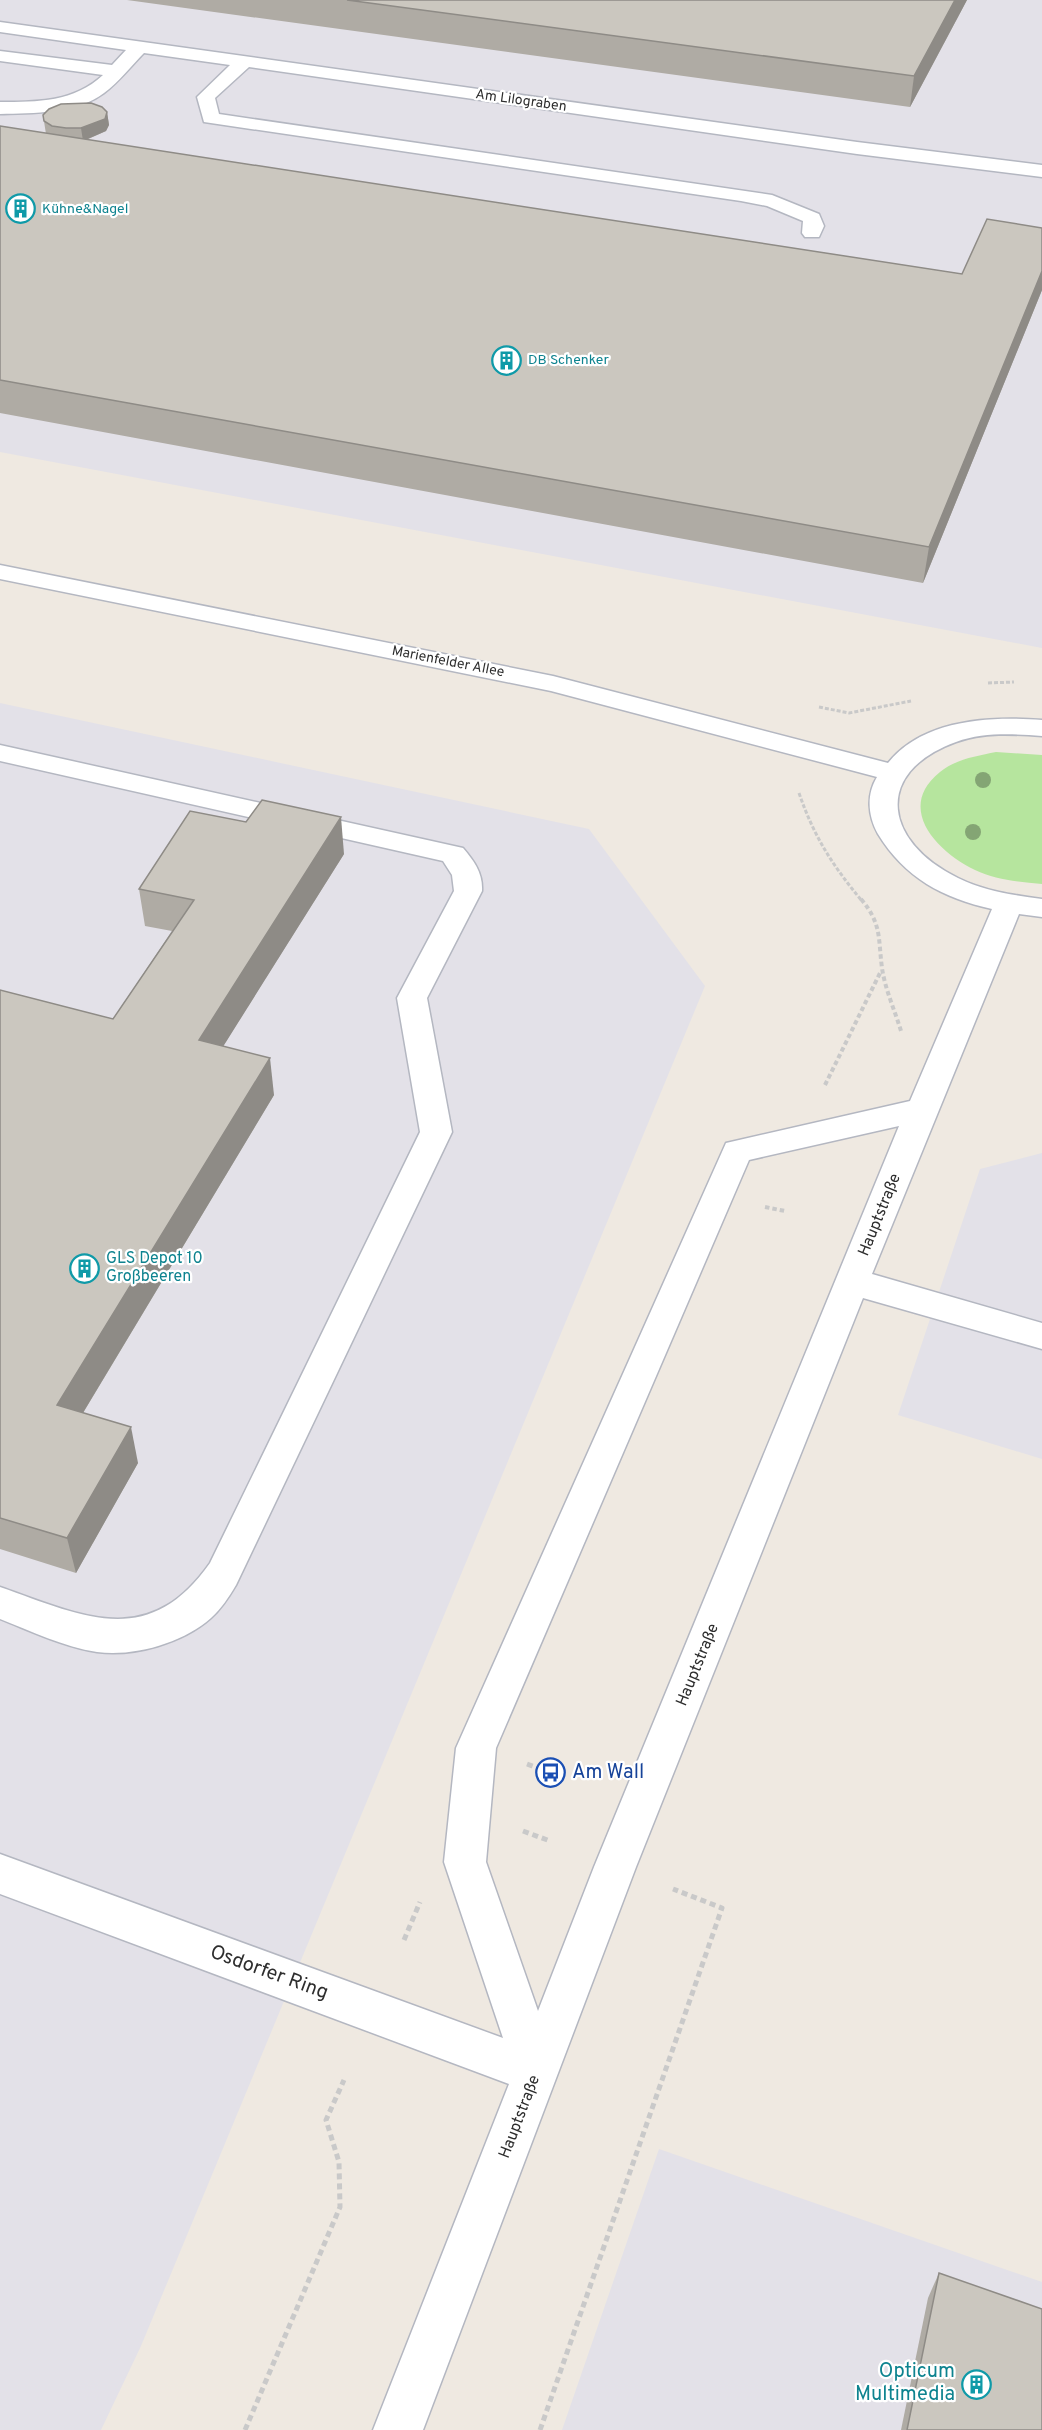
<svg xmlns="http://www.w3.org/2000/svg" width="1042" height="2430" font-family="Overpass,sans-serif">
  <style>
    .industrial { fill: #e3e1e8 }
    .green { fill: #b6e59e }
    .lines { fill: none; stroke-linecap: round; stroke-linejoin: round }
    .minor-casing { stroke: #b4b7c1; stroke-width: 3 }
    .path-far2 { stroke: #c9c9c9; stroke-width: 3; stroke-dasharray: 4 2; stroke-linecap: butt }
    .path-far1 { stroke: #c9c9c9; stroke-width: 4; stroke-dasharray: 4.5 3; stroke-linecap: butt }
    .path { stroke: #c9c9c9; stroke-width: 5; stroke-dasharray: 6 4; stroke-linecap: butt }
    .minor { fill: #fff; fill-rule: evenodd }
    .tree { fill: #84a574 }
    .wall { fill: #afaba4 }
    .shaded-wall { fill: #8e8b86 }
    .building { fill: #cbc7bf; stroke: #8e8b86; stroke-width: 1.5 }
    .labels { text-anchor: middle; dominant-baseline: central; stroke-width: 4.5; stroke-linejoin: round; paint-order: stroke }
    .far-street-label { font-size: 14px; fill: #2e2e2e; stroke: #fff }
    .far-culture-label { font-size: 14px; fill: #0d838f; stroke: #fff; text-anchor: start }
    .street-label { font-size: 16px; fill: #2e2e2e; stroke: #fff }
    .culture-label { font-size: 16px; fill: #0d838f; stroke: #fff; text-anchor: start }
    .near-transit-label { font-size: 20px; fill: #164399; stroke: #fff; text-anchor: start }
    .near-street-label { font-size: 20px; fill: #2e2e2e; stroke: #fff }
    .near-culture-label { font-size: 20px; fill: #0d838f; stroke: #fff; text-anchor: end }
  </style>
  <rect width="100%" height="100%" fill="#efe9e1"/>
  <g class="industrial">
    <polygon points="0,0 1042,0 1042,648 0,452"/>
    <polygon points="0,703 589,829 705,986 141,2346 101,2430 0,2430"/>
    <polygon points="1042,1153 1042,1459 898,1415 980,1169"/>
    <polygon points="659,2149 1042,2282 1042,2430 562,2430"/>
  </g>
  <path class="green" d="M996,752L1042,755V884C1019,882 996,880 975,870C937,852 895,808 940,772C956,759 977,756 996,752Z"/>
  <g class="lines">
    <defs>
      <g id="minor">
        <path d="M0,22L857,142L1042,165V177L857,154L249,67L215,98L219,114L772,195L819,214L824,226L819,237H805L802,233L803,221L767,206L741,201L204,122L197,97L230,65L144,53C131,66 119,82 104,93C76,114 34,113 0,114V102C38,102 74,102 103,75L0,61V51L112,65L126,50L0,32Z"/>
        <path d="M0,565L553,676L888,763C923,719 991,716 1042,720V736C1013,734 984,732 956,742C871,773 885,843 958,878C984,891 1013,895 1042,899V917L1019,914L872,1274L1042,1323V1349L863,1298L636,1867L423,2430H373L509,2084L0,1894V1854L503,2038L444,1862L456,1748L726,1143L910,1101L992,909C943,898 905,878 878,834C868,816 866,795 877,777L551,691L0,579ZM899,1126L594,1867L538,2011L486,1862L496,1748L749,1160Z"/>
        <path d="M0,745L463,848C474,861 483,873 482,891L427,998L452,1132L236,1585C229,1597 221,1609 211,1618C183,1643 134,1657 97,1652C64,1647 31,1631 0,1619V1587C83,1616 148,1651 210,1563L420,1132L397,998L454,891L452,875L443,861L0,761Z"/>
      </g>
    </defs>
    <use href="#minor" class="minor-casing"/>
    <g class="path-far2">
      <polyline points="988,683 1014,682"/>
      <polyline points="819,707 849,713 911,701"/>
      <path d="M799,793C814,837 833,866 862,901"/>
    </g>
    <g class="path-far1">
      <path d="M861,899C882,924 878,938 882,968C885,989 895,1011 901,1031"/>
      <polyline points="825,1085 881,971"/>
      <polyline points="765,1207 785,1211"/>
    </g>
    <g class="path">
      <polyline points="527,1764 551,1773"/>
      <polyline points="523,1831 550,1841"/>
      <polyline points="404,1940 420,1902"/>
      <polyline points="245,2430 340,2207 339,2162 326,2120 344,2080"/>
      <polyline points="540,2430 722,1908 673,1889"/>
    </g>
    <use href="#minor" class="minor"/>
  </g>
  <g class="tree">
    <circle cx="983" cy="780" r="8"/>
    <circle cx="973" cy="832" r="8"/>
  </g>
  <g class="wall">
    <polygon points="127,0 967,0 910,107"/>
    <polygon points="107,112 109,125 106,131 86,140 962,274 1042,228 1042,290 923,583 0,413 0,126 46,134 43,115"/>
    <polygon points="344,854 223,1046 274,1095 83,1413 138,1463 76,1573 0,1549 0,990 113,1019 172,931 145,926 139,889"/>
    <polygon points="939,2273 1042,2430 901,2430 928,2298"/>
  </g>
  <g class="shaded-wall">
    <polygon points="955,0 967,0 910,107 914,76"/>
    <polygon points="107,112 109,125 106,131 83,141 81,128"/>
    <polygon points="1042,271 1042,290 923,583 929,547"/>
    <polygon points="341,817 344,854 204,1077 199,1040"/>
    <polygon points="270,1058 274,1095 66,1441 57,1405"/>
    <polygon points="131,1427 138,1463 76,1573 67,1538"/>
  </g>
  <g class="building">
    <polygon points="347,0 955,0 914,76"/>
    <polygon points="91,103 102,107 107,112 105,119 81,128 66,128 52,126 44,121 43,115 49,109 61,104"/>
    <polygon points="0,126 962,274 987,219 1042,228 1042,271 929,547 0,380"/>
    <polygon points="262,800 341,817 199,1040 270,1058 57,1405 131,1427 67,1538 0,1518 0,990 113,1019 194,900 139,889 190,811 246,822"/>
    <polygon points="939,2273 1042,2309 1042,2430 907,2430"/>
  </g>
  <defs>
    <symbol id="building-ring" viewBox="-11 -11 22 22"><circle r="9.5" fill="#fff" stroke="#0f9aa8" stroke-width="1.5"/><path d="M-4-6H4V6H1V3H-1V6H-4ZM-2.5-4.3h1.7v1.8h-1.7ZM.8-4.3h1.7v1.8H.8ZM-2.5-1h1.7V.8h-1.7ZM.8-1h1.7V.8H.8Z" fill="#0f9aa8"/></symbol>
    <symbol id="bus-ring" viewBox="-11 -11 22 22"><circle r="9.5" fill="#fff" stroke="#1a4fb4" stroke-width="1.5"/><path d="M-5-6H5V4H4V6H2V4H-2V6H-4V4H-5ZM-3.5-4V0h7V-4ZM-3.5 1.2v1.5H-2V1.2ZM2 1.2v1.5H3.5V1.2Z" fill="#1a4fb4"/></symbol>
  </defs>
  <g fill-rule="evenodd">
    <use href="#building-ring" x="4" y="192" width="33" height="33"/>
    <use href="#building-ring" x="490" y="344" width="33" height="33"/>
    <use href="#building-ring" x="68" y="1252" width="33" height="33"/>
    <use href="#bus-ring" x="534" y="1756" width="33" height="33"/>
    <use href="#building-ring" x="960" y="2368" width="33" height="33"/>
  </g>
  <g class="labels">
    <g class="far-street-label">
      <text transform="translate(521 101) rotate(8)">Am Lilograben</text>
      <text transform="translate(448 662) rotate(11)">Marienfelder Allee</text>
    </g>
    <g class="far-culture-label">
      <text x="42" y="209">Kühne&amp;Nagel</text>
      <text x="528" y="360">DB Schenker</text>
    </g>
    <g class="street-label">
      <text transform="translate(880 1215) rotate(-68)">Hauptstraße</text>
      <text transform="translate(698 1665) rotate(-68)">Hauptstraße</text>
      <text transform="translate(520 2117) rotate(-69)">Hauptstraße</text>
    </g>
    <g class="culture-label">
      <text x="106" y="1259">GLS Depot 10<tspan x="106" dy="18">Großbeeren</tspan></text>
    </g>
    <g class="near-transit-label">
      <text x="572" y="1773">Am Wall</text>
    </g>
    <g class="near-street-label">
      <text transform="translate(269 1973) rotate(20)">Osdorfer Ring</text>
    </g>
    <g class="near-culture-label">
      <text x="955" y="2372">Opticum<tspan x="955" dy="23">Multimedia</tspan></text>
    </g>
  </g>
</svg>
